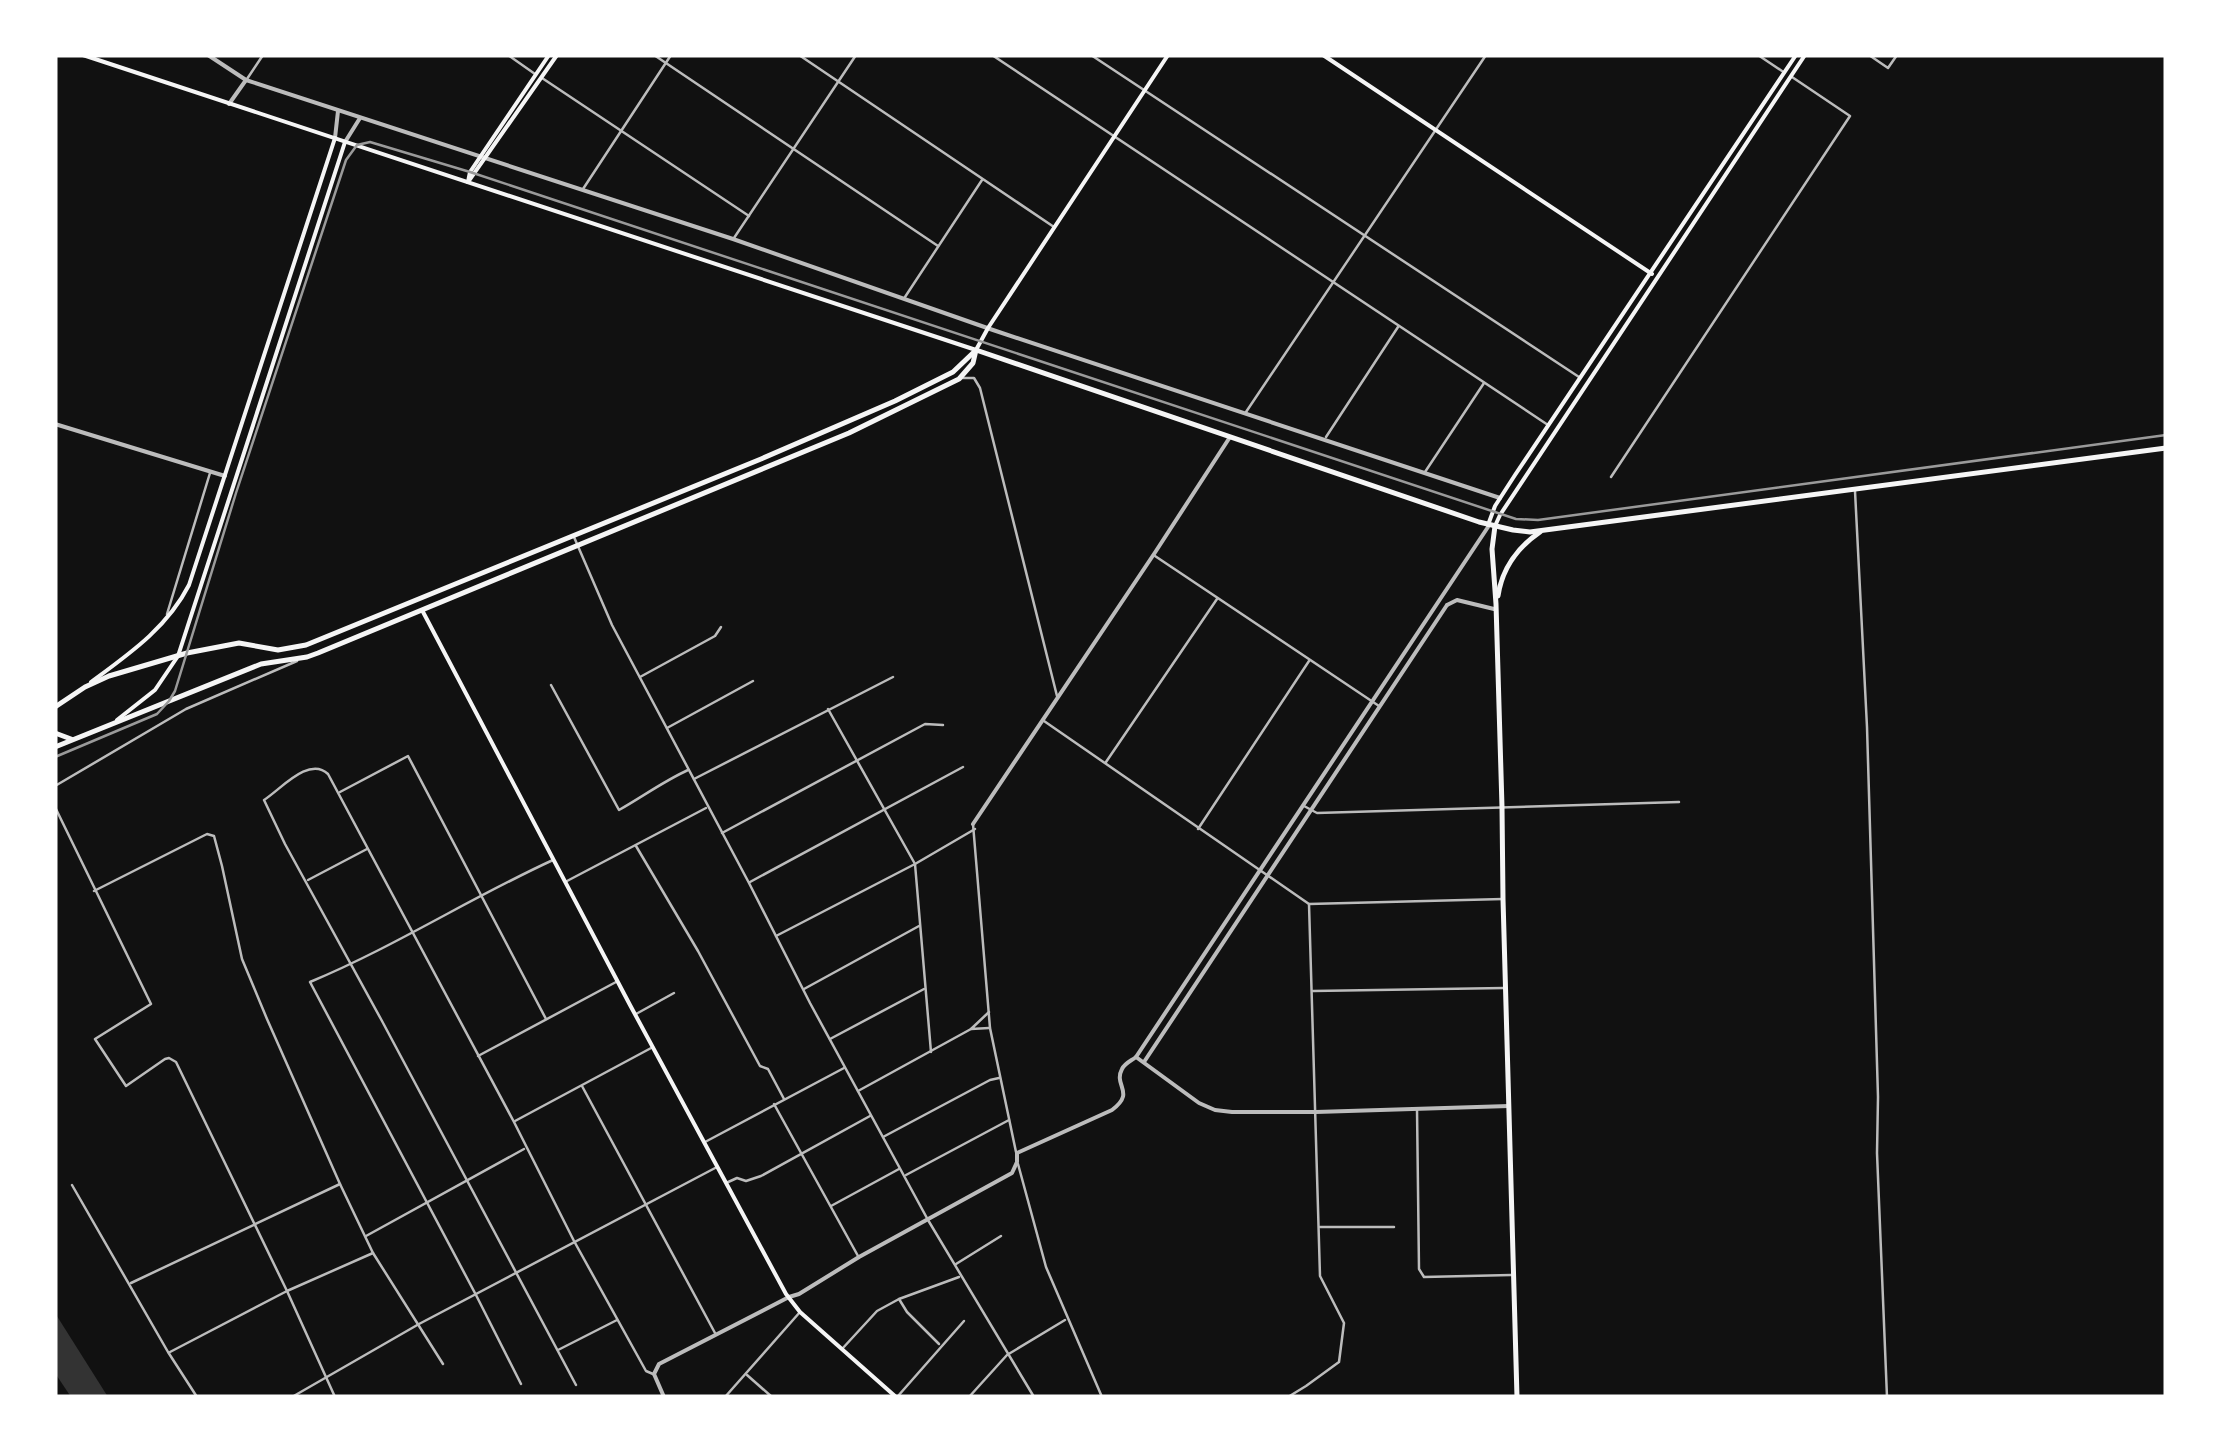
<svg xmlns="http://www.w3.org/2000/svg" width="2221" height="1452" font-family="'Nunito Sans',sans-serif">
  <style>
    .water { fill: #333 }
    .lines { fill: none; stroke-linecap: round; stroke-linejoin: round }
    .minor { stroke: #bcbcbc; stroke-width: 2.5 }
    .tertiary { stroke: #bcbcbc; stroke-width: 4 }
    .secondary { stroke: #f5f5f5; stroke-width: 4 }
    .primary { stroke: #f5f5f5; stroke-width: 5 }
    .tram { stroke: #9a9a9a; stroke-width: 2.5 }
  </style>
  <rect width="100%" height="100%" fill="#111"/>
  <polygon class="water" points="55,1313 108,1397 71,1397 55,1373"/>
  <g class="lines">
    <g class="minor">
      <polyline points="508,55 535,74"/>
      <polyline points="654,55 938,246"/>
      <polyline points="799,55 1054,227"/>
      <polyline points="992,55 1548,425"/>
      <polyline points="1091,55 1579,377"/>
      <polyline points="1758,55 1782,71"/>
      <polyline points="1869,55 1888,68 1897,55"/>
      <polyline points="542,78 749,216"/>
      <polyline points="247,79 263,55"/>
      <polyline points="583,189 671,55"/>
      <polyline points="734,238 856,55"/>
      <polyline points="905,297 982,180"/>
      <polyline points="962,378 974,378 980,388 1057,696"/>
      <polyline points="1246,412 1486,55"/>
      <polyline points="1326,437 1398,327"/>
      <polyline points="1425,472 1484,383"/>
      <polyline points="1611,477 1850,116 1792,77"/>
      <polyline points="1855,491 1867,727 1878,1097 1877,1153 1887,1397"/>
      <polyline points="574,537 612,625 749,883 810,1003 928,1220 1034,1397"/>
      <polyline points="1155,556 1379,706"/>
      <polyline points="167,614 210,473"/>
      <polyline points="640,677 715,636 721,627"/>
      <path d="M551,685L619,810C642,797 664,781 688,770"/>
      <polyline points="828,709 915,864 931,1052"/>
      <polyline points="1044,721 1309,904 1503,899"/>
      <polyline points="667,728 753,681"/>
      <polyline points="1106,762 1217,599"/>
      <polyline points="694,779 893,677"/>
      <polyline points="55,786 186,709 297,661"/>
      <polyline points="340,792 408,756 546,1019"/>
      <polyline points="1304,806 1317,813 1679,802"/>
      <polyline points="55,807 151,1004 95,1039 126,1086 165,1059 169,1058 176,1062 287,1291 335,1397"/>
      <polyline points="973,824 990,1028 1016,1152"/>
      <polyline points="1198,829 1309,661"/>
      <polyline points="722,833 925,724 943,725"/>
      <polyline points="636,846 698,951 760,1066 768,1069 784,1099"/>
      <polyline points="308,880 367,849"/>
      <polyline points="567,881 706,808"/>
      <polyline points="750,882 963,767"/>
      <polyline points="94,891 201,837 207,834 214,836 222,866 242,959 267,1019 340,1184 373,1253 443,1364"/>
      <polyline points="776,936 915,864 975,829"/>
      <polyline points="804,989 919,926"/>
      <polyline points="1313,991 1504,988"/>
      <polyline points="636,1014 674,993"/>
      <polyline points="989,1028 971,1029 989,1012"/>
      <polyline points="830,1039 924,989"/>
      <polyline points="478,1056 616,982"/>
      <polyline points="582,1086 715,1333"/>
      <polyline points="858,1091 971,1029"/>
      <polyline points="774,1104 858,1256"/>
      <polyline points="1417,1109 1419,1269 1424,1277 1511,1275"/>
      <polyline points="515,1121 653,1047"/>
      <polyline points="883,1137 990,1080 999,1078"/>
      <polyline points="705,1142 844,1068"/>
      <polyline points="1018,1164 1046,1267 1102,1397"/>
      <polyline points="906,1175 1009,1120"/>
      <polyline points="726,1183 737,1178 746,1181 761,1176 870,1116"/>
      <polyline points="72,1185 168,1352 197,1397"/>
      <polyline points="831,1206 899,1169"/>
      <polyline points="1320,1227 1394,1227"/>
      <polyline points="366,1236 524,1149"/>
      <polyline points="956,1264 1001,1236"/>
      <polyline points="131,1283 340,1184"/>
      <polyline points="899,1299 907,1312 939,1344"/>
      <polyline points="842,1349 877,1311 899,1299 959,1277"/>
      <polyline points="558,1350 617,1320"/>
      <polyline points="170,1352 287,1291 373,1253"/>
      <polyline points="747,1375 772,1397"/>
      <path d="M521,1384L476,1295L310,982C394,947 470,898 553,860"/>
      <path d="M576,1385L382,1021L285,844L264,800C281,789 309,756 328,774L514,1122L574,1241L646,1371L653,1374"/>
      <polyline points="898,1396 964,1321"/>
      <polyline points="292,1397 419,1324 717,1167"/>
      <polyline points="725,1397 800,1312"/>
      <polyline points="969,1397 1007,1355 1065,1320"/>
      <polyline points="1288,1397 1306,1386 1339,1362 1344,1323 1320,1276 1309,904"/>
    </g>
    <g class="tertiary">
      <polyline points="208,55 246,80 733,239 993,330 1500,498"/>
      <polyline points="229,104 246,80"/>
      <polyline points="335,138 338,111"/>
      <polyline points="345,142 360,118"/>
      <polyline points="55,424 225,476"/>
      <polyline points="1447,605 1457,600 1494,609"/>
      <polyline points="973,824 1156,551 1230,437"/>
      <polyline points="1136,1057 1199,1103 1215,1110 1232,1112 1316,1112 1509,1106"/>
      <polyline points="1144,1062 1447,605"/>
      <path d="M664,1397L654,1374L659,1364L789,1297L799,1294L859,1257L1012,1173L1017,1162V1153L1112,1110C1136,1092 1113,1086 1122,1069C1125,1063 1131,1061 1136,1057L1488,527"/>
    </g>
    <g class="secondary">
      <polyline points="83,55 976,350 988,328 1168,55"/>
      <polyline points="1323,55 1652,274"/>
      <polyline points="468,182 557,55"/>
      <polyline points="468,182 470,172 549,55"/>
      <polyline points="1488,525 1495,506 1515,475 1796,55"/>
      <polyline points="1495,526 1500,515 1805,55"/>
      <polyline points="422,610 630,1005 786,1294 800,1312 896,1397"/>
      <path d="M91,682C129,654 167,628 189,585L335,138"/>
      <polyline points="117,720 155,690 178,656 345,142"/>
    </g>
    <g class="primary">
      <polyline points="976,350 1479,522 1513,530 1530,532 2166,448"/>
      <polyline points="1495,526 1492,549 1496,604 1502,807 1503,899 1517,1397"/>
      <path d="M1498,596C1502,569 1518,547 1540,532"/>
      <polyline points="55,707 85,687 109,676 187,653 239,643 278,650 306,645 761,459 895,401 953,372 974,352"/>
      <polyline points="55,733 71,739"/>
      <polyline points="55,747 261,664 307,657 318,653 849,433 959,379 973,363 976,350"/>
    </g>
    <polyline class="tram" points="55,757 157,714 169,701 175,691 236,493 346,160 357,145 370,142 470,172 1516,519 1538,520 2166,435"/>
  </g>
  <rect width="2221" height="1452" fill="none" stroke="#ffffff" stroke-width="115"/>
</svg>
